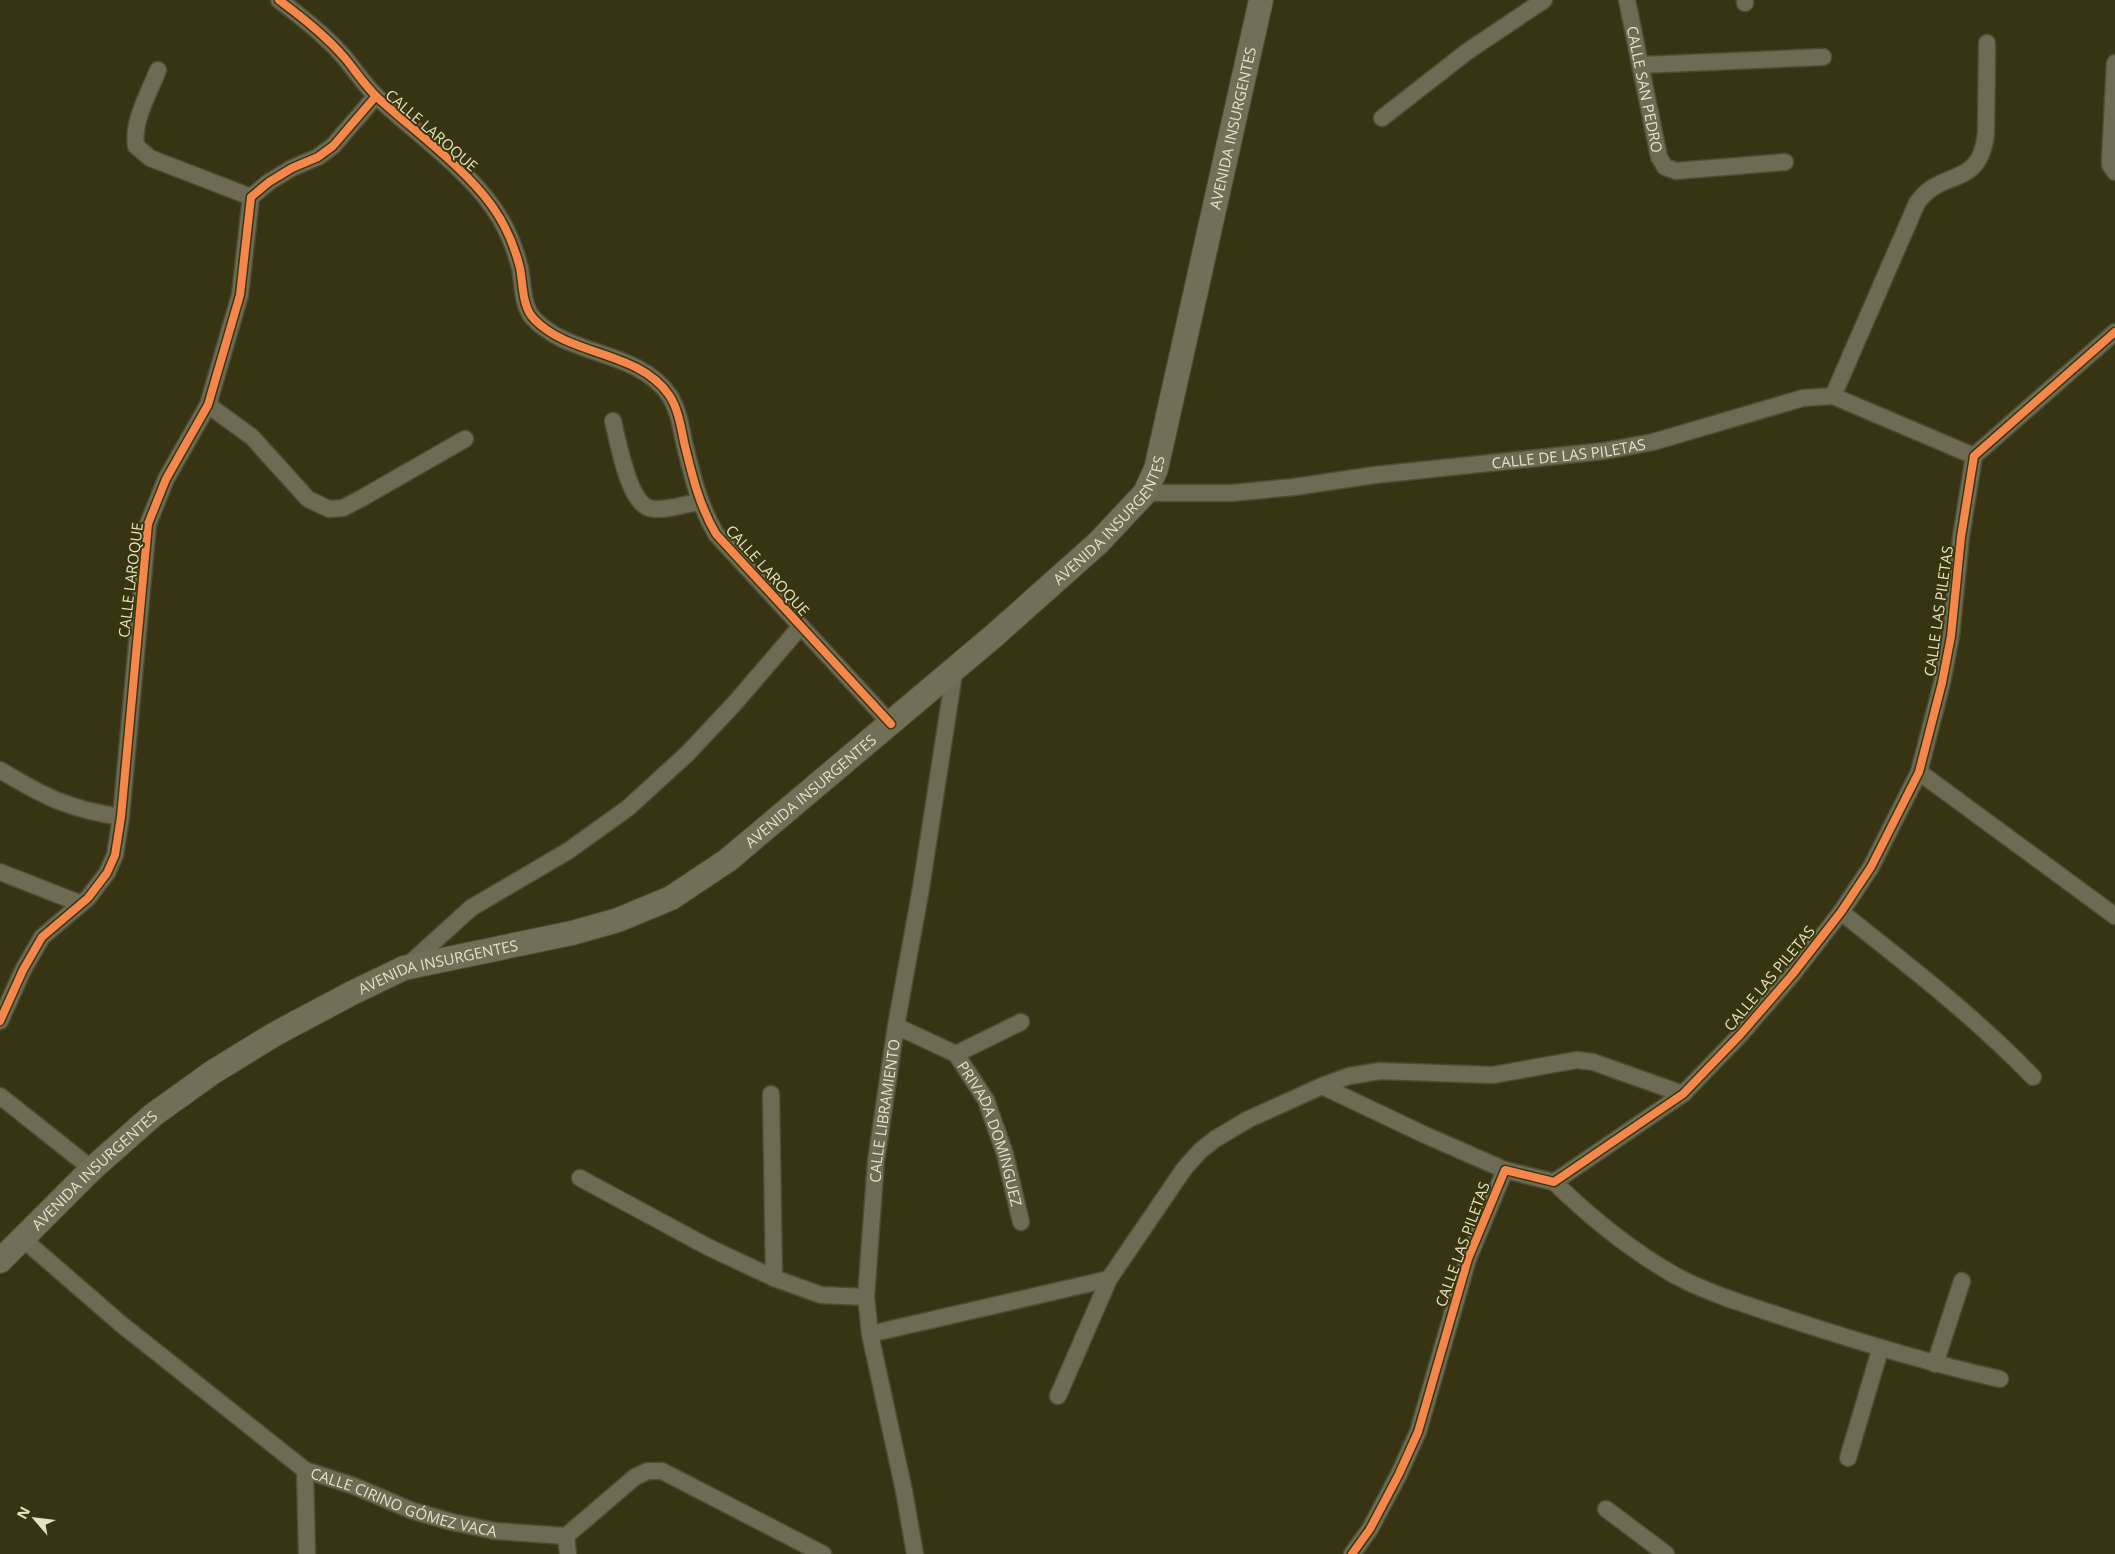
<svg xmlns="http://www.w3.org/2000/svg" width="2115" height="1554" font-family="'Open Sans',sans-serif">
  <style>
    .lines { fill: none; stroke-linecap: round; stroke-linejoin: round }
    .street-casing { stroke: #4e4c35; stroke-width: 19 }
    .secondary-casing { stroke: #4e4c35; stroke-width: 26 }
    .street { stroke: #6e6b55; stroke-width: 16 }
    .secondary { stroke: #726e58; stroke-width: 24 }
    .cycleway-casing { stroke: #3a360c; stroke-width: 11 }
    .cycleway { stroke: #f5874c; stroke-width: 8 }
    .labels { text-anchor: middle; dominant-baseline: central; stroke-width: 4; stroke-linejoin: round; paint-order: stroke }
    .street-label { font-size: 15px; fill: #e4e2c6; stroke: #3a360c }
  </style>
  <rect width="100%" height="100%" fill="#373414"/>
  <g class="lines">
    <defs>
      <g id="street">
        <path d="M279,0C302,17 325,35 344,57C355,70 365,86 378,98C413,130 465,168 492,206C505,224 515,248 520,268C523,283 522,307 534,319C570,357 638,350 669,395C678,408 681,427 684,442C692,475 699,505 716,534L891,724"/>
        <path id="s1" d="M1627,0L1659,157L1665,167L1676,171L1785,162"/>
        <polyline points="1745,3 1745,0"/>
        <polyline points="2115,63 2110,158 2110,165 2115,172"/>
        <polyline points="1641,65 1823,57"/>
        <path d="M158,70C149,93 132,122 136,146L150,158L251,197"/>
        <polyline points="1382,118 1468,51 1544,0"/>
        <path d="M1833,396L1917,203C1942,167 1980,190 1986,133L1987,43"/>
        <polyline points="208,405 252,437 308,499 329,509 343,508 362,498 465,439"/>
        <path d="M613,421C618,441 628,501 649,508C663,512 685,504 699,502"/>
        <path id="s2" d="M1145,493H1232L1294,487L1375,475L1604,451L1653,442L1803,398L1833,396L1974,456"/>
        <path d="M0,770C45,797 68,809 121,817"/>
        <polyline points="1919,772 2115,916"/>
        <polyline points="0,872 79,903"/>
        <path d="M1841,912C1908,965 1974,1016 2033,1077"/>
        <polyline points="406,967 471,908 568,851 628,808 687,754 735,703 801,626"/>
        <polyline points="0,1021 23,970 42,937 88,898 107,873 115,855 121,817 148,524 166,479 208,405 240,295 251,197 269,182 292,168 318,157 333,146 376,96"/>
        <path id="s3" d="M896,1026L956,1054L986,1100L1005,1154L1021,1222"/>
        <polyline points="956,1054 1021,1022"/>
        <polyline points="1322,1086 1423,1134 1505,1170"/>
        <polyline points="771,1094 774,1278"/>
        <polyline points="0,1096 92,1169"/>
        <polyline points="580,1178 708,1247 774,1278 821,1295 866,1297"/>
        <path d="M1554,1182C1591,1218 1630,1250 1676,1276C1712,1295 1751,1306 1789,1319C1859,1342 1928,1363 2000,1379"/>
        <path id="s4" d="M23,1239L121,1324L305,1470L354,1486L413,1511L452,1522L495,1531L566,1536L635,1477L648,1471H662L823,1554"/>
        <polyline points="870,1334 1109,1279 1184,1169 1200,1151 1215,1139 1249,1119 1322,1086 1349,1076 1380,1071 1493,1075 1577,1060 1593,1062 1683,1094"/>
        <polyline points="1935,1364 1962,1281"/>
        <polyline points="1058,1396 1109,1279"/>
        <polyline points="1848,1458 1880,1350"/>
        <polyline points="305,1470 307,1554"/>
        <polyline points="1606,1509 1666,1554"/>
        <polyline points="566,1536 568,1554"/>
        <path id="s5" d="M915,1554L904,1491L870,1334L866,1297L876,1161L896,1026L921,888L955,667"/>
        <polyline points="1352,1554 1370,1529 1399,1474 1418,1432 1468,1259 1505,1170 1554,1182 1683,1094 1740,1035 1792,975 1841,912 1871,867 1919,772 1942,683 1951,636 1961,537 1974,456 2115,332"/>
      </g>
      <g id="secondary">
        <path id="s6" d="M0,1261L92,1169L153,1115L213,1072L275,1034L352,993L404,968L572,933L618,920L671,898L728,860L996,634L1098,543L1145,493L1156,469L1261,0"/>
      </g>
    </defs>
    <use href="#street" class="street-casing"/>
    <use href="#secondary" class="secondary-casing"/>
    <use href="#street" class="street"/>
    <use href="#secondary" class="secondary"/>
    <defs>
      <g id="cycleway">
        <path d="M279,0C302,17 325,35 344,57C355,70 365,86 378,98C413,130 465,168 492,206C505,224 515,248 520,268C523,283 522,307 534,319C570,357 638,350 669,395C678,408 681,427 684,442C692,475 699,505 716,534L891,724"/>
        <polyline points="0,1021 23,970 42,937 88,898 107,873 115,855 121,817 148,524 166,479 208,405 240,295 251,197 269,182 292,168 318,157 333,146 376,96"/>
        <polyline points="1352,1554 1370,1529 1399,1474 1418,1432 1468,1259 1505,1170 1554,1182 1683,1094 1740,1035 1792,975 1841,912 1871,867 1919,772 1942,683 1951,636 1961,537 1974,456 2115,332"/>
      </g>
    </defs>
    <use href="#cycleway" class="cycleway-casing"/>
    <use href="#cycleway" class="cycleway"/>
  </g>
  <g class="labels">
    <g class="street-label">
      <text stroke="none"><textPath href="#s1" startOffset="91">CALLE SAN PEDRO</textPath></text>
      <text stroke="none"><textPath href="#s6" startOffset="1780">AVENIDA INSURGENTES</textPath></text>
      <text transform="translate(432 130) rotate(41)">CALLE LAROQUE</text>
      <text stroke="none"><textPath href="#s2" startOffset="426">CALLE DE LAS PILETAS</textPath></text>
      <text stroke="none"><textPath href="#s6" startOffset="1361">AVENIDA INSURGENTES</textPath></text>
      <text transform="translate(768 570) rotate(48)">CALLE LAROQUE</text>
      <text transform="translate(130 580) rotate(-83)">CALLE LAROQUE</text>
      <text transform="translate(1938 611) rotate(-82)">CALLE LAS PILETAS</text>
      <text stroke="none"><textPath href="#s6" startOffset="956">AVENIDA INSURGENTES</textPath></text>
      <text stroke="none"><textPath href="#s6" startOffset="536">AVENIDA INSURGENTES</textPath></text>
      <text transform="translate(1769 978) rotate(-50)">CALLE LAS PILETAS</text>
      <text stroke="none"><textPath href="#s5" startOffset="449">CALLE LIBRAMIENTO</textPath></text>
      <text stroke="none"><textPath href="#s3" startOffset="154">PRIVADA DOMINGUEZ</textPath></text>
      <text stroke="none"><textPath href="#s6" startOffset="131">AVENIDA INSURGENTES</textPath></text>
      <text transform="translate(1462 1244) rotate(-70)">CALLE LAS PILETAS</text>
      <text stroke="none"><textPath href="#s4" startOffset="469">CALLE CIRINO GÓMEZ VACA</textPath></text>
    </g>
  </g>
  <g transform="translate(35 1519) rotate(298)" stroke="#3a360c" stroke-width="4" paint-order="stroke">
  <path d="M0-4L9 19L0 12L-9 19Z" fill="#e4e2c6"/>
  <text y="-8" font-size="14" font-weight="bold" text-anchor="middle" fill="#e4e2c6">N</text>
  </g>
</svg>
